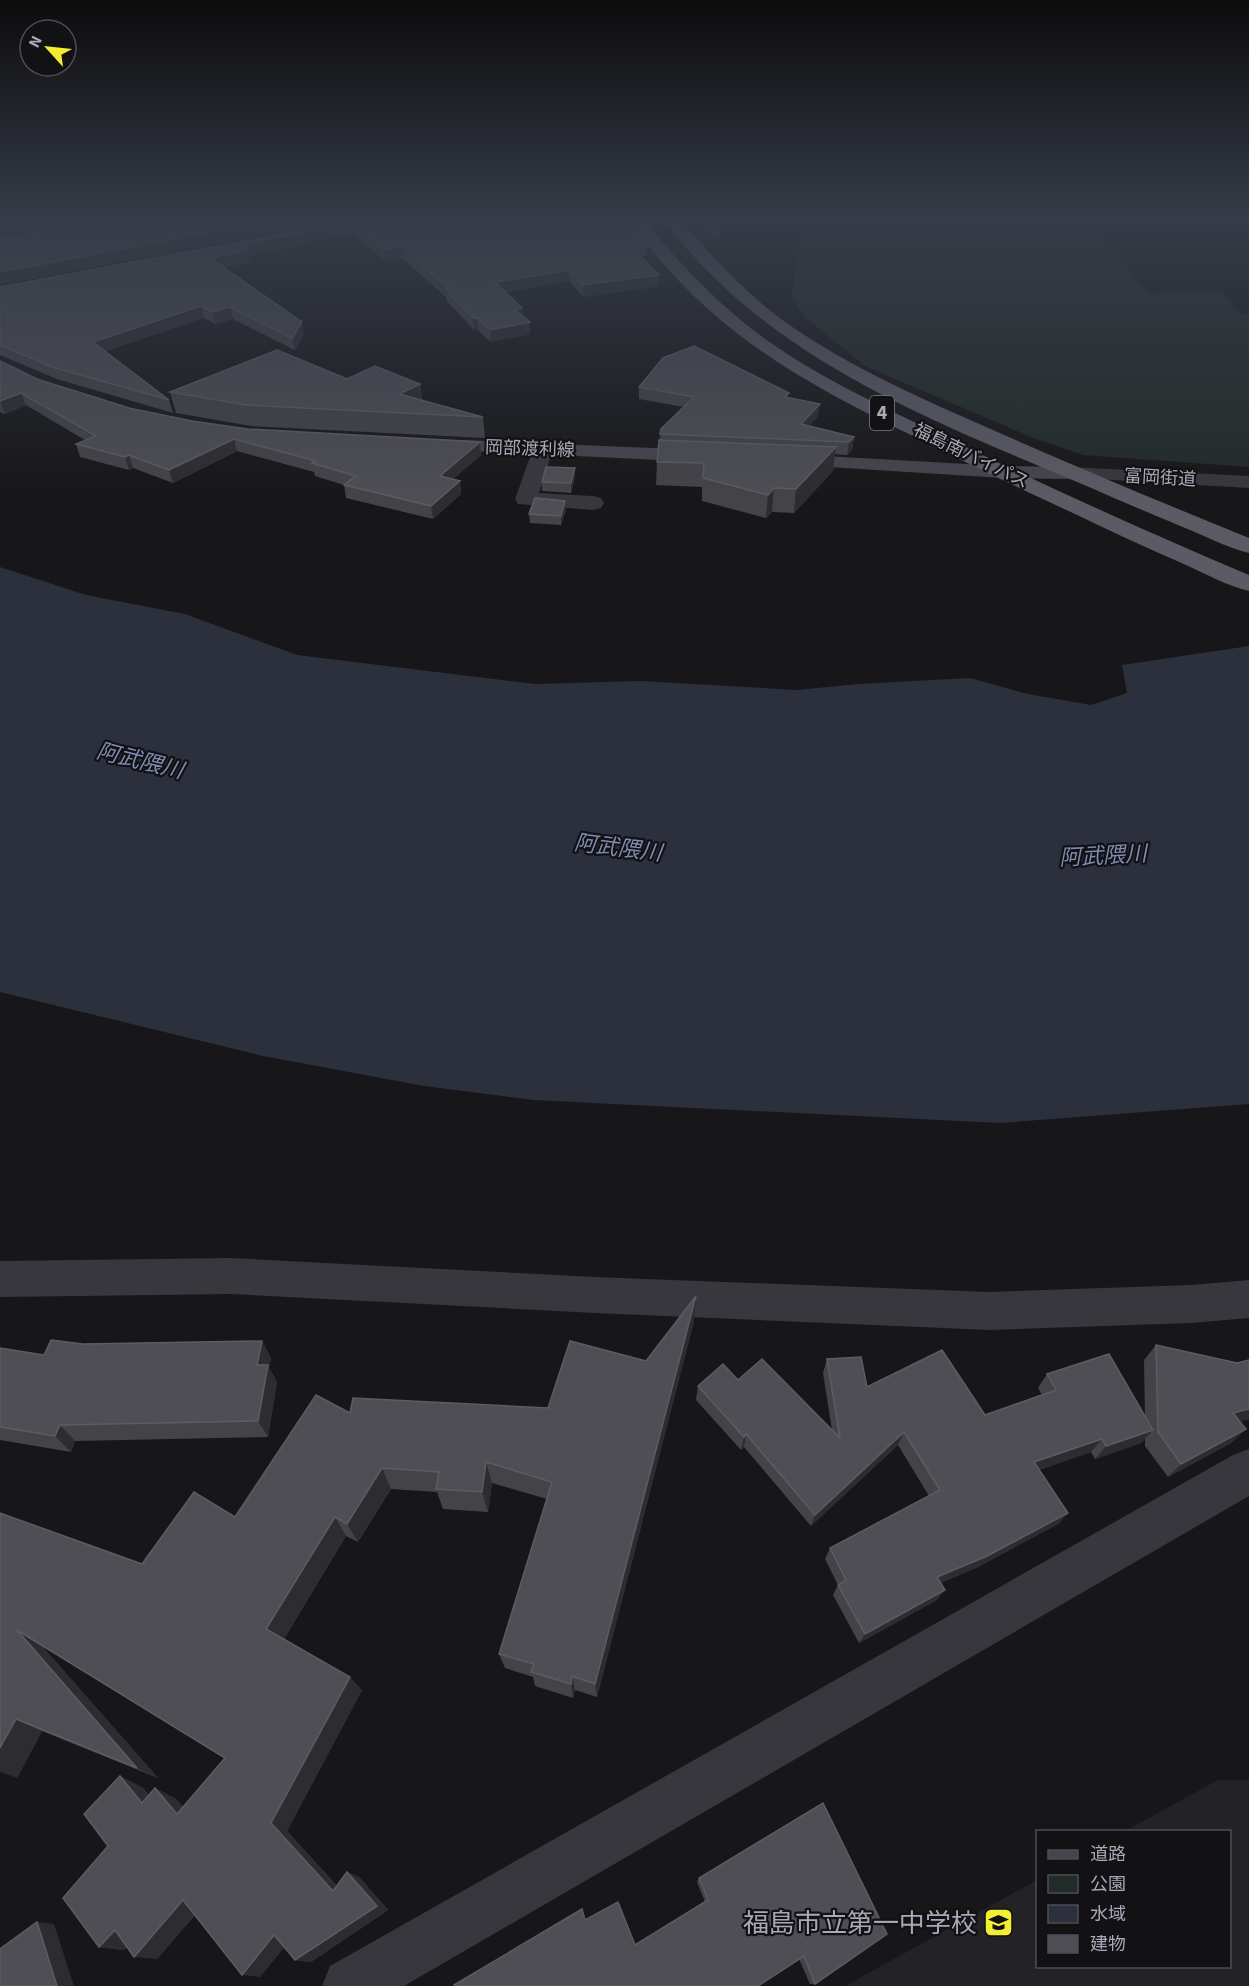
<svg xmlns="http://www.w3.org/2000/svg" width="1249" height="1986" font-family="'Source Sans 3','Noto Sans JP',sans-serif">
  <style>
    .built { fill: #232225 }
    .green { fill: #222b27 }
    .water { fill: #2c303c }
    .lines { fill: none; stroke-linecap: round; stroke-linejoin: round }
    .minor { fill: #38373d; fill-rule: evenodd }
    .tertiary { fill: #38373d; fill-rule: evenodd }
    .secondary { fill: #46454d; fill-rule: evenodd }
    .trunk { fill: #5c5b65; fill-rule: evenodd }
    .wall { fill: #444348 }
    .shaded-wall { fill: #2d2c30 }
    .building { fill: #4e4e54; stroke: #5c5c64; stroke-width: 1.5 }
    .labels { text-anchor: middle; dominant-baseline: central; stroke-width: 4.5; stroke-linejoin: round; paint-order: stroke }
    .far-street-label { font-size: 18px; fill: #a8a8b8; stroke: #121113 }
    .shield { fill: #121113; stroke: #7b7b86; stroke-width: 1.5 }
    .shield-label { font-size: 20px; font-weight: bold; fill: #a8a8b8 }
    .water-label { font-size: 22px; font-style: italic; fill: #7f8bb3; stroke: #121113 }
    .near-poi-label { font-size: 26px; fill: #a8a8b8; stroke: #121113; text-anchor: end }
  </style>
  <rect width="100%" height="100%" fill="#171618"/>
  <polygon class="built" points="1218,1780 1249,1780 1249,1986 845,1986 1037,1880 1038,1966 1230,1966 1230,1832 1125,1831"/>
  <polygon class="green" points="802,220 1086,220 1148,293 1222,291 1240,314 1249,314 1249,467 1083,455 1031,437 865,366 804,316 792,296"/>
  <polygon class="water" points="0,567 86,595 185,614 297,655 535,684 641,681 797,690 858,684 970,678 1028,694 1091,705 1127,693 1122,665 1249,646 1249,1104 1000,1123 533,1100 424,1086 263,1056 0,992"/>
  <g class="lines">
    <g class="minor">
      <polygon points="543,443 550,445 553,449 539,493 593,496 601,498 604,503 601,508 593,510 518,504 515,499 533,449 536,445"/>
      <polygon points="231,1258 594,1277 990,1292 1191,1285 1249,1280 1249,1318 1191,1323 990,1330 594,1313 231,1294 0,1297 0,1261"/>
      <polygon points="1249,1449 1249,1496 404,1986 322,1986 330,1966 1233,1455"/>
    </g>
    <polygon class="tertiary" points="1071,467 1249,476 1249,488 1064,477 1060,473 1064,469"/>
    <g class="secondary">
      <polygon points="435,439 701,450 708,452 711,456 708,460 701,462 428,449 425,445 428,441"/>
      <polygon points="788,454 1003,466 1071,467 1078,469 1082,473 1078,477 1071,479 1003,478 781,464 778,460 781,456"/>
    </g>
    <g class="trunk">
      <path d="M629,220H644C677,260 712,298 753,330C810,373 875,403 939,434C1041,484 1145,531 1249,575V591C1227,586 1206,574 1186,565C1149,549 1112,532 1075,514C1021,489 968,464 915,437C798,380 706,329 629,220Z"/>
      <path d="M664,220H680C712,255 743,291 781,319C841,362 909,393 977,423C1067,463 1158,501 1249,538V553C1229,548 1209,538 1190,530C1156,516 1123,502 1089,487C936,422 767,360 664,220Z"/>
    </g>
  </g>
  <g class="wall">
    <polygon points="355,220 647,245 646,256 641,256 659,286 583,297 569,281 505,292 523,316 530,322 530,334 491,342 478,330 474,330 447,301 446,297 402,258 385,261 351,233 250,256 251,262 223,268 304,334 295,350 233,319 216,324 204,318 105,351 169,400 173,413 57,379 0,355 0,287"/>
    <polygon points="694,220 724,220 718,242 701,222 696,222"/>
    <polygon points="0,361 37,379 129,408 192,421 248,429 480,442 481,455 453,479 460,481 461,494 433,519 346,498 344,485 315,476 314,472 237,451 173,483 133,468 129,470 80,457 76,444 85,440 26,405 5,414 0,412"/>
    <polygon points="347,379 420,384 422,400 483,417 485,438 251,426 176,413 170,392"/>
    <polygon points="639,387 789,397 818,416 809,426 854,437 852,450 847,455 835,454 833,471 794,513 772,512 766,518 702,501 702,487 656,485 657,462 661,429 684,407 639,399"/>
    <polygon points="575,477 571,493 542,491 542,482"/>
    <polygon points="565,501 566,510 561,525 530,523 529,514"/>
    <polygon points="694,1321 597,1697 575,1690 573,1698 535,1686 533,1677 505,1668 499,1654 547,1499 492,1483 488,1512 443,1509 437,1492 391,1489 358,1542 346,1536 284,1639 362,1690 287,1831 337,1886 347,1872 360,1878 388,1910 311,1962 295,1960 284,1947 260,1977 195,1915 157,1959 127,1947 124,1950 99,1947 108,1846 142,1787 149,1795 175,1798 183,1807 225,1758 42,1646 158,1778 42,1731 17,1778 0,1513 142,1564 235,1517 350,1413 548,1408 646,1361"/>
    <polygon points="262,1341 271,1358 269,1368 277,1382 268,1437 75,1441 71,1452 0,1440 0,1348 44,1355 83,1344"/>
    <polygon points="1156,1345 1237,1363 1249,1360 1249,1419 1239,1421 1246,1429 1231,1443 1168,1477 1145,1446 1145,1438 1141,1443 1095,1459 1091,1452 1039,1470 1068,1513 1058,1524 978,1567 941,1583 937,1600 859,1643 833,1595 838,1585 825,1559 830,1548 929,1496 898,1445 811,1526 744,1447 741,1450 696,1400 698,1386 738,1380 832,1430 823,1373 827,1359 867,1387 985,1415 1042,1395 1038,1388 1047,1374 1145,1416 1144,1360"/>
    <polygon points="823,1803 815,1984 810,1984 799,1959 455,1986 585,1920 635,1945 705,1902 697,1882 699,1878"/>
  </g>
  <g class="shaded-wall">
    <polygon points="21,220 88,220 0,236 0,224"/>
    <polygon points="277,220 338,220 0,285 0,272"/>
    <polygon points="721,220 724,220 718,242 719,231"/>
    <polygon points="350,222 351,233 250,256 251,262 212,270 210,258 243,245"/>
    <polygon points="401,246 402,258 385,261 384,250"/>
    <polygon points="569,270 569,281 496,293 495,282"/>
    <polygon points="659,275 659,286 583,297 583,285"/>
    <polygon points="201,306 204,318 97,354 93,342"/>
    <polygon points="230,307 233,319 216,324 213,312"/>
    <polygon points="522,308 523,320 515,310"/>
    <polygon points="473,318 477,318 478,330 474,330"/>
    <polygon points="302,322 304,334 295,350 292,338"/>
    <polygon points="530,322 530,334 491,342 490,330"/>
    <polygon points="420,384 422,405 399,394"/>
    <polygon points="21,393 26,405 5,414 0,401"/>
    <polygon points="820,404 818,416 800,436 801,424"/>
    <polygon points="854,437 852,450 847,455 849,442"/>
    <polygon points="234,439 237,451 173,483 169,470"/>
    <polygon points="480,442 481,455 442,489 440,476"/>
    <polygon points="836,447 833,471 794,513 796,489"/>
    <polygon points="129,455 133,468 129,470 125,457"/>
    <polygon points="575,468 575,477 571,493 571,483"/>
    <polygon points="460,481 461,494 433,519 431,506"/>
    <polygon points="774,488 772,512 766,518 768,495"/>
    <polygon points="565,501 566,510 561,525 561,516"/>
    <polygon points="696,1296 694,1321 597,1697 595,1684"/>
    <polygon points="262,1341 271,1358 269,1368 277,1382 268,1437 258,1421 257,1365"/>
    <polygon points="1249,1409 1249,1419 1219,1427 1233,1413"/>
    <polygon points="60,1425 75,1441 71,1452 55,1436"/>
    <polygon points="1246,1429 1231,1443 1168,1477 1181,1464"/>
    <polygon points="1153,1430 1141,1443 1095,1459 1106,1446"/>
    <polygon points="904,1432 898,1445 811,1526 815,1515"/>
    <polygon points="746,1434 744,1447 741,1450 744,1437"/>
    <polygon points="1102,1439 1091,1452 1025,1475 1034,1462"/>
    <polygon points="486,1462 492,1483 488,1512 482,1492"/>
    <polygon points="382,1468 391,1489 358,1542 347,1524"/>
    <polygon points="1068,1513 1058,1524 978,1567 930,1588 937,1577"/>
    <polygon points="335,1517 346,1536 281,1644 266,1629"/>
    <polygon points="945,1590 937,1600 859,1643 865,1634"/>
    <polygon points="17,1630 42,1646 158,1778 137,1768"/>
    <polygon points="572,1676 575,1690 573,1698 571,1684"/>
    <polygon points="350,1677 362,1690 287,1831 346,1897 333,1891 271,1823"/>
    <polygon points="16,1719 42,1731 17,1778 0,1772 0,1748"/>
    <polygon points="120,1776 142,1787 163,1812 142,1803"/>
    <polygon points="155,1788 175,1798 197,1822 177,1814"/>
    <polygon points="347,1872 360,1878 388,1910 311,1962 295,1960"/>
    <polygon points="183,1900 203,1905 157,1959 134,1957"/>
    <polygon points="37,1922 54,1924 74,1986 57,1986"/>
    <polygon points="115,1930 139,1933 124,1950 99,1947"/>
    <polygon points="274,1935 291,1939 260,1977 242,1975"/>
  </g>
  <g class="building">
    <polygon points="0,220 21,220 0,224"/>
    <polygon points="106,220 277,220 0,272 0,238"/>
    <polygon points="355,220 627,220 647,245 629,244 659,275 583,285 569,270 495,282 522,308 515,310 530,322 490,330 477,318 473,318 446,289 449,288 401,246 384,250 350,222 243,245 249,251 210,258 302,322 292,338 230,307 213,312 201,306 93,342 169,400 52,367 0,345 0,287"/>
    <polygon points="710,220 721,220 719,231"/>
    <polygon points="694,346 789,393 785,397 820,404 801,424 854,437 849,442 660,434 661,429 694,397 639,387 663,358"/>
    <polygon points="277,350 347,379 375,366 420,384 399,394 483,417 246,405 170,392"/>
    <polygon points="0,361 37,379 129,408 192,421 248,429 480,442 440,476 460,481 431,506 344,485 356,476 312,463 316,461 234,439 169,470 129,455 125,457 76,444 96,436 21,393 0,401"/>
    <polygon points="659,440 836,447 796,489 774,488 768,495 703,478 704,463 657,462"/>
    <polygon points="546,467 575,468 571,483 542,482"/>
    <polygon points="535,498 565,501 561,516 529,514"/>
    <polygon points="696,1296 595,1684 572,1676 571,1684 531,1672 534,1664 499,1654 552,1482 486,1462 482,1492 436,1489 439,1472 382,1468 347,1524 335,1517 266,1629 350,1677 271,1823 333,1891 347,1872 377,1906 295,1960 274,1935 242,1975 183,1900 134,1957 115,1930 99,1947 63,1898 108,1846 84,1814 120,1776 142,1803 155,1788 177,1814 225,1758 17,1630 137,1768 16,1719 0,1748 0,1513 142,1564 194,1492 235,1517 316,1395 350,1413 353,1398 548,1408 570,1341 646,1361"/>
    <polygon points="51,1340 83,1344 262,1341 257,1365 268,1365 258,1421 60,1425 55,1436 0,1427 0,1348 44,1355"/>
    <polygon points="1156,1345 1237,1363 1249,1360 1249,1409 1233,1413 1246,1429 1181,1464 1158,1432"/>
    <polygon points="942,1350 985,1415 1056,1390 1047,1374 1109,1354 1153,1430 1106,1446 1102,1439 1034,1462 1068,1513 987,1556 937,1577 945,1590 865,1634 838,1585 846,1580 830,1548 940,1490 904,1432 815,1515 746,1434 744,1437 698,1386 723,1364 738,1380 762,1359 840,1438 827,1359 861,1357 867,1387"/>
    <polygon points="823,1803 887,1934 815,1984 804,1956 758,1986 455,1986 454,1985 582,1909 585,1920 618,1902 635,1945 708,1900 699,1878"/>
    <polygon points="37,1922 57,1986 0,1986 0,1949"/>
  </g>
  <linearGradient id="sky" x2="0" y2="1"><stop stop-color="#0d0c0d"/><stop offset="0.44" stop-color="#363c48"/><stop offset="1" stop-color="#363c48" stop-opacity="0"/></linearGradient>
  <rect width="1249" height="498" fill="url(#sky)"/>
  <defs>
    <symbol id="school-square" viewBox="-11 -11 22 22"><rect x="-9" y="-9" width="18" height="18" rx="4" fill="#f3ed34" stroke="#121113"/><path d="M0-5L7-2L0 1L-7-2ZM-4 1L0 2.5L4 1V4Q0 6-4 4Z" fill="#111"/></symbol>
  </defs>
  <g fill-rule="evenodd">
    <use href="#school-square" x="982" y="1906" width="33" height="33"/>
  </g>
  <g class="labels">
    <g class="far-street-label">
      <text transform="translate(530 449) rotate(2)">岡部渡利線</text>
      <text transform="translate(971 456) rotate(26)">福島南バイパス</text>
      <text transform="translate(1160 478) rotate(3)">富岡街道</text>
    </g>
    <rect class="shield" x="870" y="396" width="24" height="34" rx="4.5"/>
    <g class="shield-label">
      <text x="882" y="413">4</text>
    </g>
    <g class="water-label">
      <text transform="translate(140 761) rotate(14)">阿武隈川</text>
      <text transform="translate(618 848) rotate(7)">阿武隈川</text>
      <text transform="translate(1103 856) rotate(-3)">阿武隈川</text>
    </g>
    <g class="near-poi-label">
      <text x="977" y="1923">福島市立第一中学校</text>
    </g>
  </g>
  <rect x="1036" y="1830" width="195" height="138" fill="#121113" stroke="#4e4d55" stroke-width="1.5"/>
  <rect x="1048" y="1850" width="30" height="9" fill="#46454d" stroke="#4e4d55" stroke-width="1.5"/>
  <text x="1090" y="1860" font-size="18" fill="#a8a8b8">道路</text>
  <rect x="1048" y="1875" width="30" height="18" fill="#222b27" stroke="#4e4d55" stroke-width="1.5"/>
  <text x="1090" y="1890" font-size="18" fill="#a8a8b8">公園</text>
  <rect x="1048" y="1905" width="30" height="18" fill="#2c303c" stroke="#4e4d55" stroke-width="1.5"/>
  <text x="1090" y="1920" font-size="18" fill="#a8a8b8">水域</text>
  <rect x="1048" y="1935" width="30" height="18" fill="#4e4e54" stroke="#4e4d55" stroke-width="1.5"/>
  <text x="1090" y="1950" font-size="18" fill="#a8a8b8">建物</text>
  <g transform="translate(48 48) rotate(297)"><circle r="28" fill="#121113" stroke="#4e4d55" stroke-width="1.5"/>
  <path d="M0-4.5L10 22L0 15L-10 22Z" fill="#f3ed34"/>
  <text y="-9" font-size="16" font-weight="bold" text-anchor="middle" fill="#a8a8b8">N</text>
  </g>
</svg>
